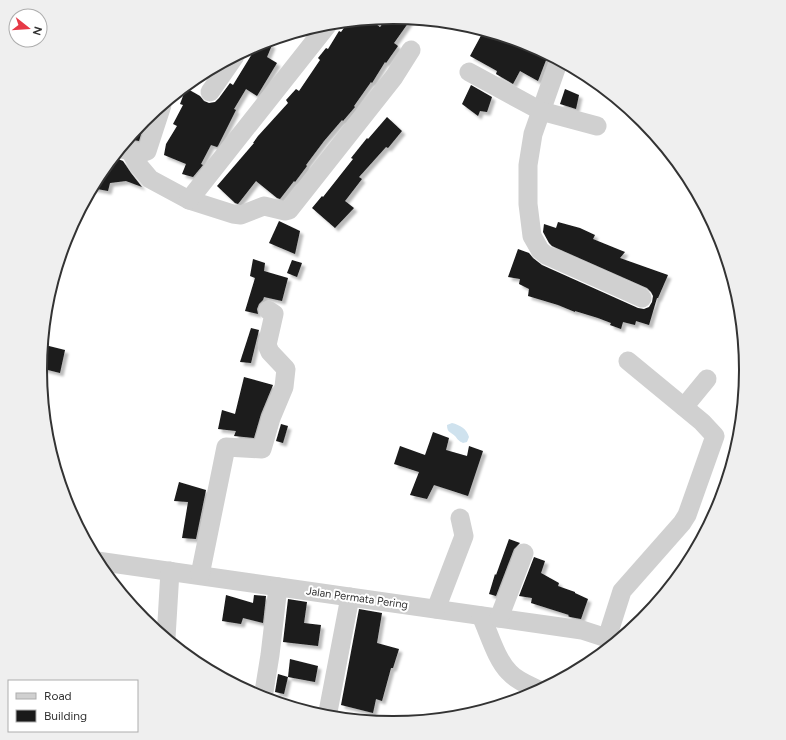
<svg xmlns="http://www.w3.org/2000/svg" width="786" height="740" font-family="Figtree,sans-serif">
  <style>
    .water { fill: #cfe2ee }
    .building { fill: #1a1a1a; filter: url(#shadow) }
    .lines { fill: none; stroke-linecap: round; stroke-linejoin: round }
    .minor { stroke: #d0d0d0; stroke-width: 19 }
    .labels { text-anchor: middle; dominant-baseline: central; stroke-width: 4; stroke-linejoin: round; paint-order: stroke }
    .street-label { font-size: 11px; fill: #333; stroke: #fff }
    .rim { fill: none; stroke: #333; stroke-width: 2 }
  </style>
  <defs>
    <filter id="shadow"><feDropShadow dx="3.5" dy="3.5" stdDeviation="1" flood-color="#0004"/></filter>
  </defs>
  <rect width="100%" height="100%" fill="#fff"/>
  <path class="water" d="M452,423C460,425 467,429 469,437L467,442L463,443C459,441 458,440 455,436C451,432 447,433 447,425Z"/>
  <g class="building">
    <polygon points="393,17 411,19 394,43 398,46 386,63 385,62 372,83 371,82 354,106 355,107 343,121 342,120 324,141 306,165 307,166 295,182 294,181 280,199 277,198 256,181 238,204 235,203 217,186 254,143 253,143 258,136 288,103 286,100 296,89 299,91 320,60 318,58 326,48 328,49 339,31 341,32 349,21 369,19 380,27 387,18"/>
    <polygon points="484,30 528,44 548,55 538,81 520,71 513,84 496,74 497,71 470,56"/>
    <polygon points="266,41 272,45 267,57 277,63 257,96 246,89 234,109 236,110 218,146 217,147 211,145 201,164 203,165 193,177 182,174 186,164 164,155 166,144 177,126 173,124 183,105 180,104 186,88 200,96 204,101 209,103 215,102 219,98 230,83 233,85 258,44"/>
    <polygon points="471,85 492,97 487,112 480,111 478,116 462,104"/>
    <polygon points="565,89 579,95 576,109 560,104"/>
    <polygon points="387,117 402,131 388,148 386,147 359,177 362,179 345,201 354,208 335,228 312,208 322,196 323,197 353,159 351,158 367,138 368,139"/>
    <polygon points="146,118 139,141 128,139 144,120"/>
    <polygon points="113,157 123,161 131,173 142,187 126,181 110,183 108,191 92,188 100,174"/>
    <polygon points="279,221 300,231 295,254 269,243"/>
    <polygon points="558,222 580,228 595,235 593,239 625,252 620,258 668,275 658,298 657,298 649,325 636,321 635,325 623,322 621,329 610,325 611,323 598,318 575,311 575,312 558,305 528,296 529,289 519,284 520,279 508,277 518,249 529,253 533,258 542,265 638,308 644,309 649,307 652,302 653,296 651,292 647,288 552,246 549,243 543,232 544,224 556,228"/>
    <polygon points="253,259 265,263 264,271 288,278 282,301 264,297 263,300 259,304 257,309 258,314 245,311 255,278 250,276"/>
    <polygon points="292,260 302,263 297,277 287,273"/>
    <polygon points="251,328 259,330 251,363 240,362"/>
    <polygon points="45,345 65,350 60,373 40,368 41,358"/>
    <polygon points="244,377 273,385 261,414 254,438 234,436 236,431 218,429 222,410 235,414"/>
    <polygon points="281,424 288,426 283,443 276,441"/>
    <polygon points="433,432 449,438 446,450 467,456 469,446 483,451 468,496 434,485 427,499 410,495 419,472 394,464 400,446 425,455"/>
    <polygon points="179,482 206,490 196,539 182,538 188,502 174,501"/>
    <polygon points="509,539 520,543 514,549 496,596 489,594 495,574 496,575"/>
    <polygon points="534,557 545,561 541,573 559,583 558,586 575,592 575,593 588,599 581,619 570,617 568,616 569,615 531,603 532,598 519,596"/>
    <polygon points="226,595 253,603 254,595 266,596 263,623 243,618 241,624 222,621"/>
    <polygon points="288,599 307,602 304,623 321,625 318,646 283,642"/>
    <polygon points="359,609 382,613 377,643 399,649 393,668 391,668 382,701 376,699 373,713 341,705"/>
    <polygon points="290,659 318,666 315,682 288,677"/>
    <polygon points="278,674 288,677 284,694 275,692"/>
  </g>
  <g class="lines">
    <g class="minor">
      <polyline points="559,60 533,134 528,165 528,204 532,236 540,250 546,255 642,298"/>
      <polyline points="469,72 541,111 597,126"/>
      <polyline points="210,92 235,56"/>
      <polyline points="121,149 141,153 147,151 162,105"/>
      <polyline points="130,151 139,166 150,179 189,200 233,214 241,215 264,206 285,211 289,210 394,77 411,50"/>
      <polyline points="189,200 329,23"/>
      <polyline points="684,407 707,379"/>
      <polyline points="97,561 582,630 616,641"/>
      <polyline points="200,575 226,447 262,449 271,418 284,387 286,369 270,352 267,345 274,314 268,310"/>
      <polyline points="436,609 464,536 460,518"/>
      <path d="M481,616C489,633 496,659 509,672C517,681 529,685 539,690"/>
      <polyline points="499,618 524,553"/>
      <polyline points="166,638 170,571"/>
      <polyline points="607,638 622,591 682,523 687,515 715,436 702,422 628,361"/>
      <polyline points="263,698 270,655 278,587"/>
      <polyline points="327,717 350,597"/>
    </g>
  </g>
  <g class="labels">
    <g class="street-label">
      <text transform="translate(357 598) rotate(8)">Jalan Permata Pering</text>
    </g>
  </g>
  <path d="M0 0H786V740H0ZM47 370a346 346 0 1 1 692 0a346 346 0 1 1-692 0Z" fill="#efefef" fill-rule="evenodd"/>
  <path class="rim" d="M47 370a346 346 0 1 1 692 0a346 346 0 1 1-692 0Z"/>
  <rect x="8" y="680" width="130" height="52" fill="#ffffff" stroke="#adadad"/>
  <rect x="16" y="693" width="20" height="6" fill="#d0d0d0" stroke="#adadad"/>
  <text x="44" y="700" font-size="12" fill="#333333">Road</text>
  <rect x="16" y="710" width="20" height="12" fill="#1a1a1a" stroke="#adadad"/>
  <text x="44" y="720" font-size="12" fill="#333333">Building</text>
  <g transform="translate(28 28) rotate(107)"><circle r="19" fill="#ffffff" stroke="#adadad"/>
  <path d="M0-3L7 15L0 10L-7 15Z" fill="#e63946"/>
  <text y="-6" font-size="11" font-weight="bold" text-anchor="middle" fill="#333333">N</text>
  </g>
</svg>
